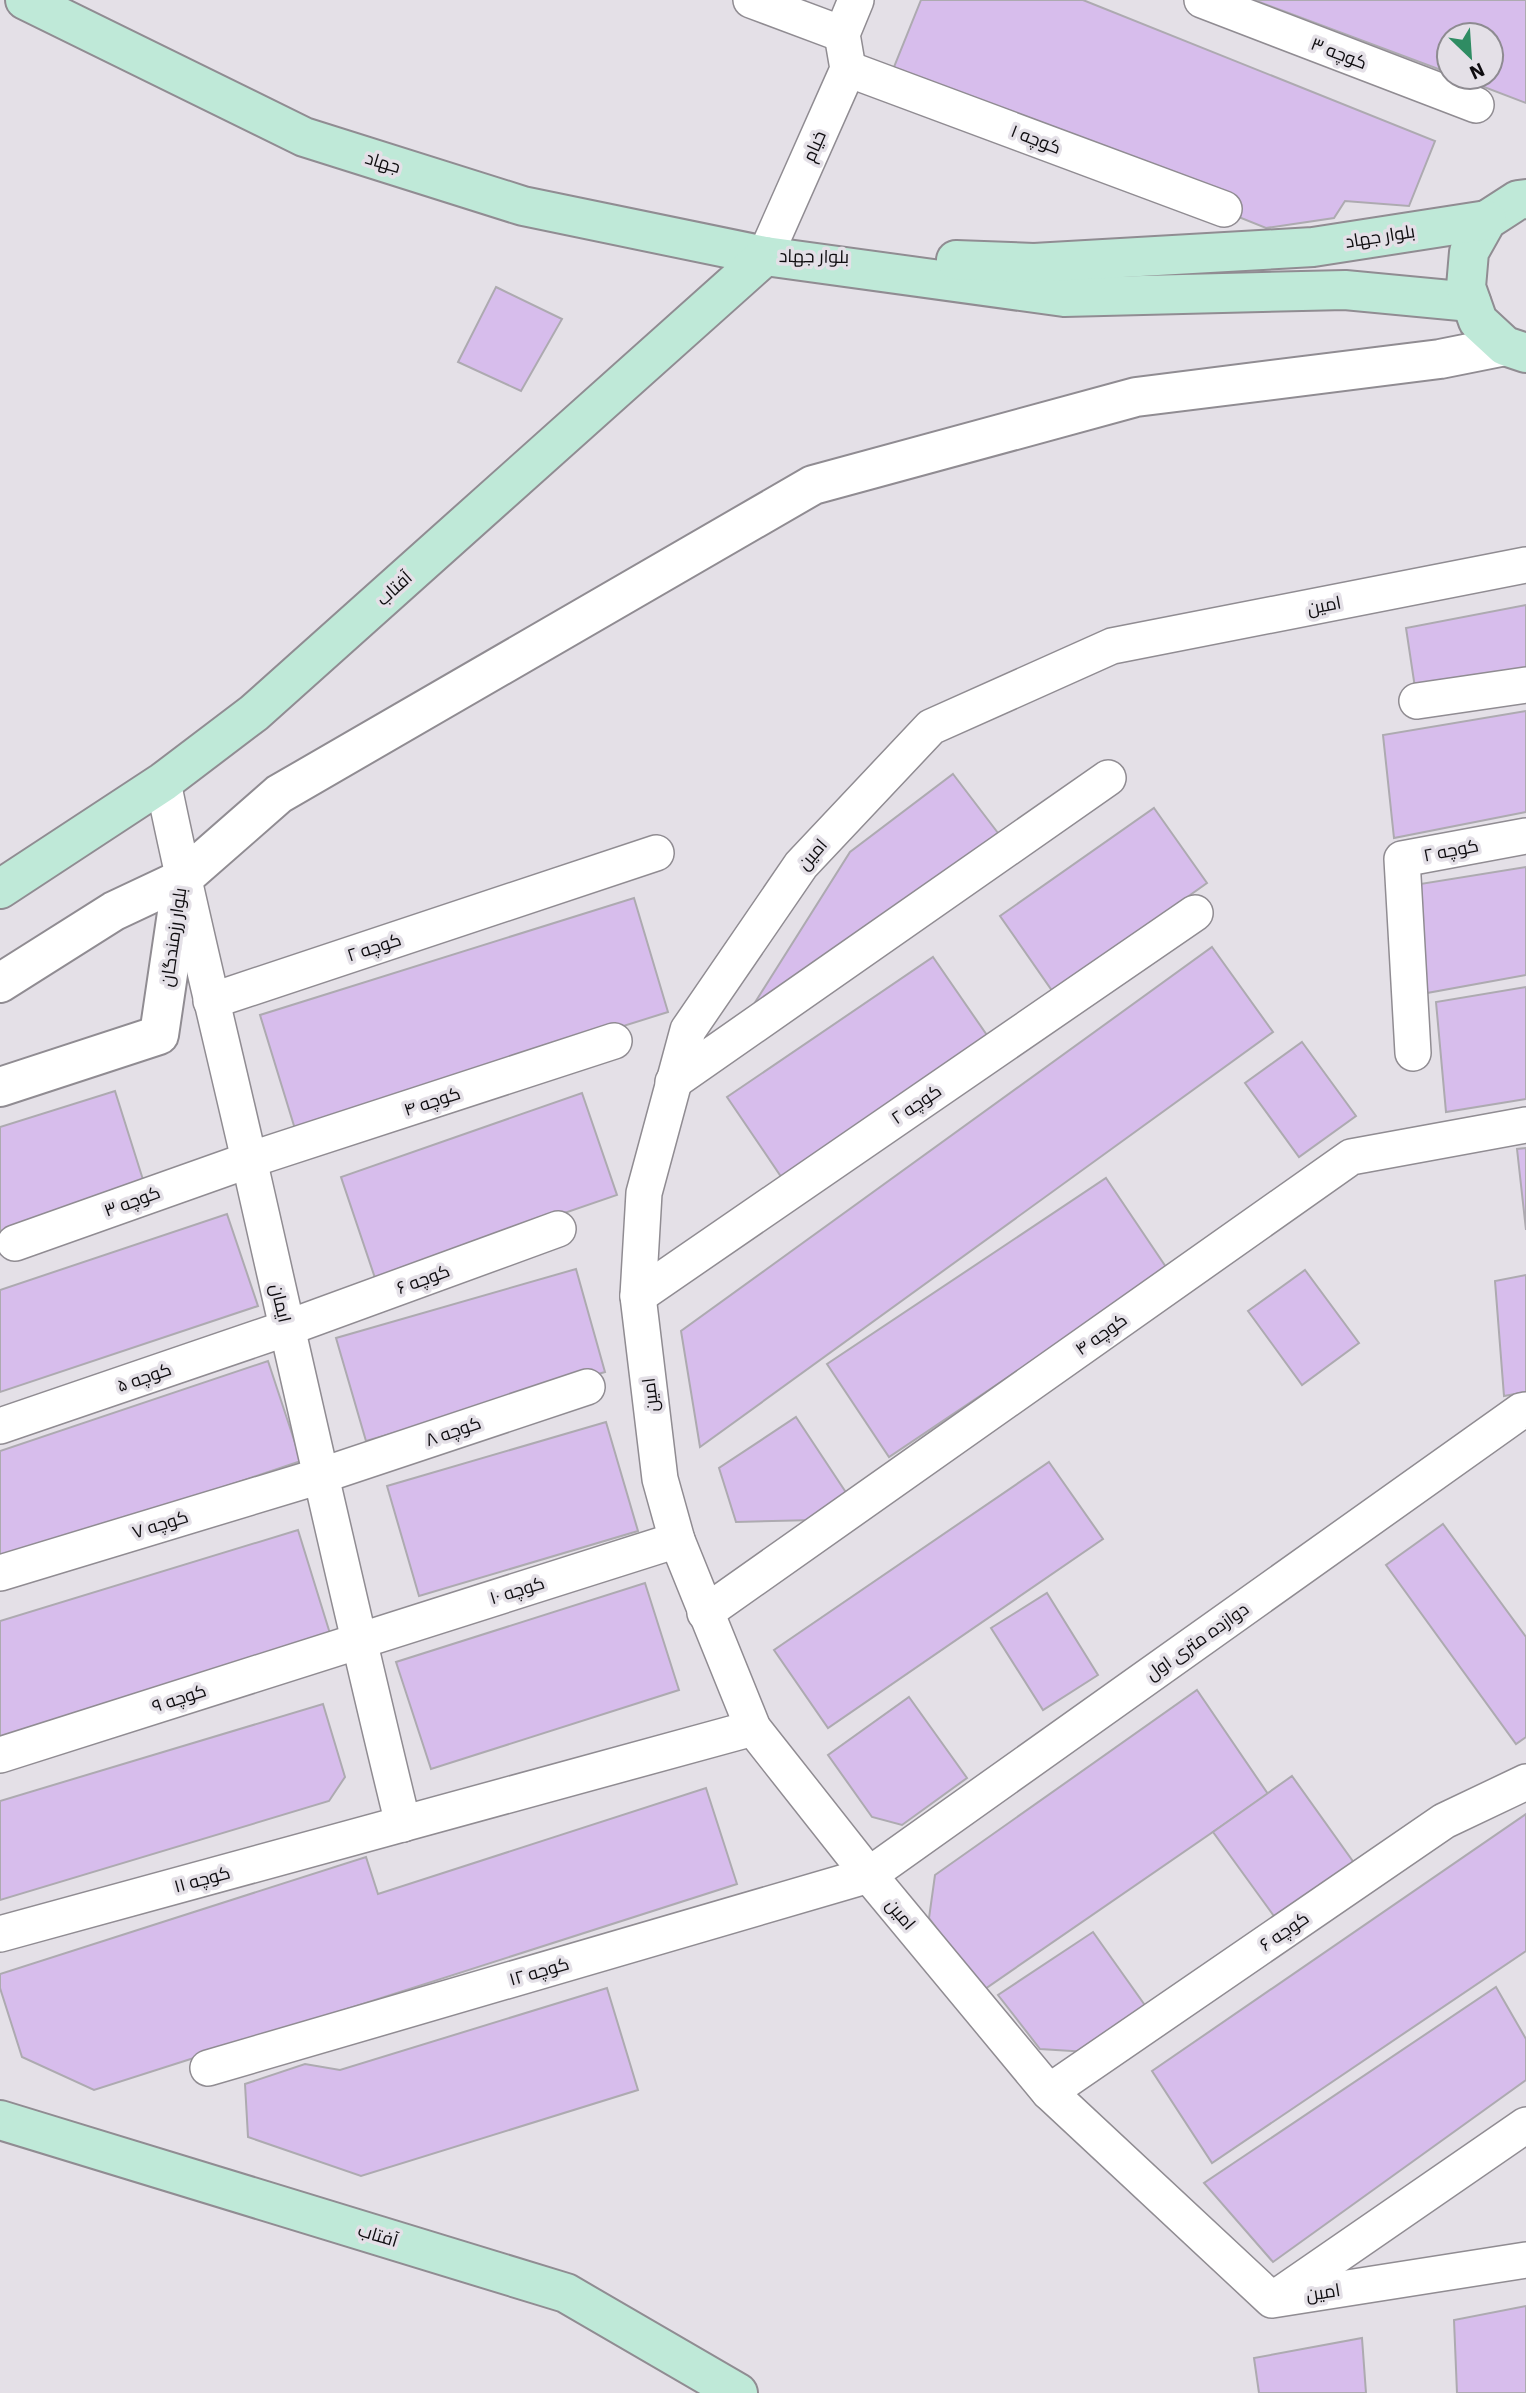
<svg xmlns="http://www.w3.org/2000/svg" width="1526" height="2393" font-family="'IBM Plex Sans',Cairo,sans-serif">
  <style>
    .building { fill: #d7bdec; stroke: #adaab0; stroke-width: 2 }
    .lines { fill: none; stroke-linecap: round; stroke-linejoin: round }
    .minor-casing { stroke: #908c92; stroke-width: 38 }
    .tertiary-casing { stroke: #908c92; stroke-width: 42 }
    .secondary-casing { stroke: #908c92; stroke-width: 42 }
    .minor { stroke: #fff; stroke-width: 35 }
    .tertiary { stroke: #fff; stroke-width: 38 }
    .secondary { stroke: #bfe9d8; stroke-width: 38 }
    .labels { text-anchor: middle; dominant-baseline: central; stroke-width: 7; stroke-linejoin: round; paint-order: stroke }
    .street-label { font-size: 18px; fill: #0e0c0f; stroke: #e4e0e7 }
  </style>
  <rect width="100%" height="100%" fill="#e4e0e7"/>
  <g class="building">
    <polygon points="921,0 1083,0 1435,141 1409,206 1345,201 1334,218 1266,228 890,77"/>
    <polygon points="1254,0 1526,0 1526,103 1458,77 1491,77 1491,35 1449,35 1449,73"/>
    <polygon points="496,287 562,319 521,391 458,362"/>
    <polygon points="1526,605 1526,679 1417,701 1406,628"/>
    <polygon points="1526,711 1526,812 1394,838 1383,735"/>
    <polygon points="953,774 998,833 737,1031 850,852"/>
    <polygon points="1154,808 1207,883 1053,992 1000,916"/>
    <polygon points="1526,867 1526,975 1427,993 1414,885"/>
    <polygon points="634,898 668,1012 295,1129 260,1015"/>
    <polygon points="1212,947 1273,1032 700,1447 681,1331"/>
    <polygon points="933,957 991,1041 784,1181 727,1097"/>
    <polygon points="1526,987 1526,1099 1446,1112 1436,1002"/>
    <polygon points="1302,1042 1356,1116 1299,1157 1245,1083"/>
    <polygon points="115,1091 145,1186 0,1231 0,1127"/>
    <polygon points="582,1093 617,1195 375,1278 341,1177"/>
    <polygon points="1526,1148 1526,1230 1517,1149"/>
    <polygon points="1106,1178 1168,1270 889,1457 827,1364"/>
    <polygon points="227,1214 258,1306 0,1392 0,1290"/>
    <polygon points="576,1269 605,1372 366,1441 336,1338"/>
    <polygon points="1305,1270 1359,1343 1302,1385 1248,1311"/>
    <polygon points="1526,1275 1526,1392 1504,1396 1495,1281"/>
    <polygon points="268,1361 301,1461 0,1562 0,1451"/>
    <polygon points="796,1417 849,1497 815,1520 736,1522 719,1468"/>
    <polygon points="606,1422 638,1531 419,1596 387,1486"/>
    <polygon points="1049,1462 1103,1539 828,1728 774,1650"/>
    <polygon points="1443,1524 1526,1637 1526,1737 1516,1744 1386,1565"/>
    <polygon points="298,1530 332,1640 0,1742 0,1621"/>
    <polygon points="645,1583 679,1690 431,1769 396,1662"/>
    <polygon points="1047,1593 1098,1675 1043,1710 991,1628"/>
    <polygon points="1197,1690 1268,1794 982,1991 929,1918 935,1875"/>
    <polygon points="909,1697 967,1778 902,1825 872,1817 828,1755"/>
    <polygon points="323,1704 345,1777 329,1801 0,1900 0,1801"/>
    <polygon points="1292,1776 1357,1867 1279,1923 1213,1832"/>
    <polygon points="706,1788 737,1884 94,2090 22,2057 0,1988 0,1974 366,1857 378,1894"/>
    <polygon points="1526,1814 1526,1951 1212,2163 1152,2071"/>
    <polygon points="1093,1932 1149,2011 1088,2052 1040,2049 998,1995"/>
    <polygon points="1496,1987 1526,2039 1526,2080 1273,2262 1204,2183"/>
    <polygon points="607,1988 638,2090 361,2176 248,2137 245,2084 305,2064 340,2070"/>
    <polygon points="1526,2306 1526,2393 1457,2393 1454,2320"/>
    <polygon points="1362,2338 1366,2393 1259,2393 1254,2358"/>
  </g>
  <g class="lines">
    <defs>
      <g id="minor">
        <polyline points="751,0 842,34"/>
        <polyline points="1202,0 1476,105"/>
        <polyline points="848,69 1224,209"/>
        <polyline points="765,256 848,69 842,34 856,0"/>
        <polyline points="1526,565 1112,646 931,727 801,865 688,1030 644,1193 638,1296 660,1479 677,1540 753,1728 869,1875 1049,2092 1272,2300 1526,2260"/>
        <polyline points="1417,701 1526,685"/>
        <path d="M163,782C189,910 221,1037 250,1164C300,1384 349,1604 403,1824"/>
        <polyline points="211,1001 656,853"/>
        <polyline points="1413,1053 1402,859 1526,836"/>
        <polyline points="673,1082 1108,778"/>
        <polyline points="15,1243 249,1160 614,1041"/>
        <polyline points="638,1296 1195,913"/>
        <polyline points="0,1426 287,1328 558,1229"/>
        <polyline points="0,1573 320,1476 587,1387"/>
        <polyline points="705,1613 1351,1157 1526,1125"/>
        <polyline points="0,1755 677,1540"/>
        <polyline points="0,1934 753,1728"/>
        <polyline points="208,2068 869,1875 1521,1411 1526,1410"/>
        <polyline points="1049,2092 1444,1821 1526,1782"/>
        <polyline points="1278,2296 1526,2125"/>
      </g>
      <g id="tertiary">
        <polyline points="0,983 114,911 182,879 279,794 813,485 1136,397 1440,359 1505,346"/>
        <polyline points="0,1087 159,1035 182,879"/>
      </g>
      <g id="secondary">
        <polyline points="25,0 304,137 523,206 765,256 1064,297 1345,290 1471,302"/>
        <polyline points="1526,199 1518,200 1487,220 1469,252 1466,287 1478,321 1505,346 1526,353"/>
        <polyline points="956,260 1034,263 1313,247 1487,220"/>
        <polyline points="0,889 163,782 254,713 765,256"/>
        <polyline points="0,2120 566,2293 738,2393"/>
      </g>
    </defs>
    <use href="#minor" class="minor-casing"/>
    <use href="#tertiary" class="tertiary-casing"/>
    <use href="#secondary" class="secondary-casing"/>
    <use href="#minor" class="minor"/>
    <use href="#tertiary" class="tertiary"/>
    <use href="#secondary" class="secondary"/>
  </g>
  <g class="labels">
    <g class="street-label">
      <text transform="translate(1339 53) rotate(21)">کوچه ۳</text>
      <text transform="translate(1036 139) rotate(21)">کوچه ۱</text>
      <text transform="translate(814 146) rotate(-66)">خیام</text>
      <text transform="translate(383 162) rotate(17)">جهاد</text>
      <text transform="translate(1380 236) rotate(-9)">بلوار جهاد</text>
      <text transform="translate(814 256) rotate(1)">بلوار جهاد</text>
      <text transform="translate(394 588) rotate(-42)">آفتاب</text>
      <text transform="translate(1324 605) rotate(-11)">امین</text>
      <text transform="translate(1451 850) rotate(-11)">کوچه ۲</text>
      <text transform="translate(812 854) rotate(-49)">امین</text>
      <text transform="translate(173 937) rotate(-82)">بلوار رزمندگان</text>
      <text transform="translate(374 947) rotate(-18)">کوچه ۲</text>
      <text transform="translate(432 1101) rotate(-18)">کوچه ۴</text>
      <text transform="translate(916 1104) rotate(-34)">کوچه ۲</text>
      <text transform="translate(132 1201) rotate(-20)">کوچه ۳</text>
      <text transform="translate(423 1279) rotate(-20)">کوچه ۶</text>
      <text transform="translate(281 1303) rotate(77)">ایمان</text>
      <text transform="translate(1101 1334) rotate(-35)">کوچه ۴</text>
      <text transform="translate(144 1377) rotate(-19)">کوچه ۵</text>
      <text transform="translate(650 1395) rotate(-97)">امین</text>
      <text transform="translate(453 1431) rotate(-19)">کوچه ۸</text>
      <text transform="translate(160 1524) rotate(-17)">کوچه ۷</text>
      <text transform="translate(517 1590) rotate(-17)">کوچه ۱۰</text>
      <text transform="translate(1197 1641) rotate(-35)">دوازده متری اول</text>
      <text transform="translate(179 1698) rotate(-18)">کوچه ۹</text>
      <text transform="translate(202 1879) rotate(-15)">کوچه ۱۱</text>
      <text transform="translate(901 1914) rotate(50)">امین</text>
      <text transform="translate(1284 1931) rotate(-34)">کوچه ۶</text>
      <text transform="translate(539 1971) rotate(-16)">کوچه ۱۲</text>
      <text transform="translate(378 2235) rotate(17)">آفتاب</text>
      <text transform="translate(1323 2292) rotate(-9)">امین</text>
    </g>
  </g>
  <g transform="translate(1470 56) rotate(155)"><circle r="33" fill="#e4e0e7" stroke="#8e8b91" stroke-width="2"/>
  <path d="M0-5L12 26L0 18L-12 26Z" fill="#2f8c63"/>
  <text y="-10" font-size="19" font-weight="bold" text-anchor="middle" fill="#0e0c0f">N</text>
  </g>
</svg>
